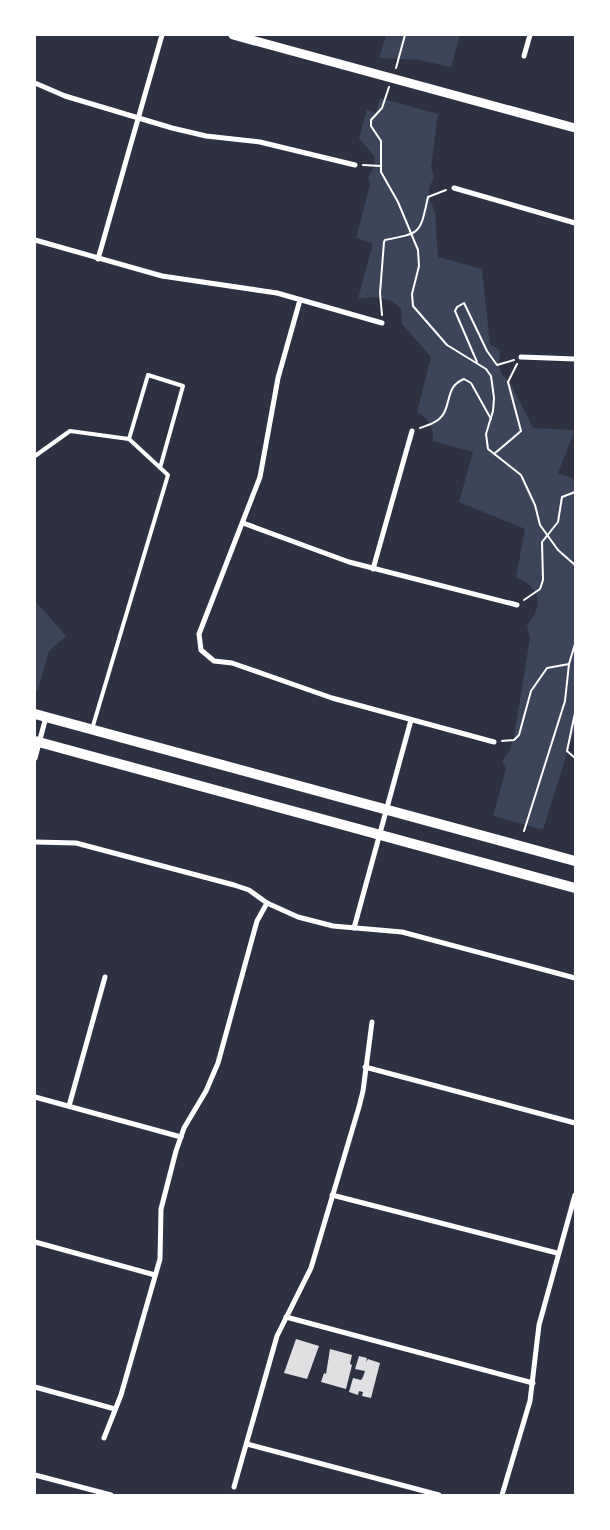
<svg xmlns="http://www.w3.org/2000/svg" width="610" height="1530" font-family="'Archivo Narrow',sans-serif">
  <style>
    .green { fill: #3c4559 }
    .building { fill: #e0e0e3 }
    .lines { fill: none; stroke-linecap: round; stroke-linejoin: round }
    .path { stroke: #fff; stroke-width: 2 }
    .service { stroke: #fff; stroke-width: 4 }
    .minor { stroke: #fff; stroke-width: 5 }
    .tertiary { stroke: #fff; stroke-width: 9 }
    .secondary { stroke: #fff; stroke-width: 10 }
  </style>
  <rect width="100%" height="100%" fill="#2d3142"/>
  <g class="green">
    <polygon points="386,35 460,35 451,67 419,60 379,58"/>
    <path d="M380,98L438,114L431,167L434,177L429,188L430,200L435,212L438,257L482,269L490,344L500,350L499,362L501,373L511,384L533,428L575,430L558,473L575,479V728L543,830L493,816L506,769L502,761L509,752L514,737L530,638L527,625C545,604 540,588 516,577L525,529L459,502L473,452L433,441C433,426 430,420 417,412L431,357L402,324L401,308C386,296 376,296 358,299L373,243L356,238L370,185L368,178L373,169L375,157L359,138L367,110L376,113Z"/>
    <polygon points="35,601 66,636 49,651 38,690 35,689"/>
  </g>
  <g class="building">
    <polygon points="296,1339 319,1346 307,1379 284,1373"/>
    <polygon points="330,1349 352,1355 350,1364 352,1365 346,1389 321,1382 324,1373 326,1374"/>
    <polygon points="359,1356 367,1358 366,1362 368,1359 380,1363 371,1398 362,1396 363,1392 359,1391 358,1395 349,1392 353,1378 361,1380 363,1377 365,1371 355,1369"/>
  </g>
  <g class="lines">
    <g class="path">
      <polyline points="396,68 405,35"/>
      <polyline points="389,87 382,108 371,120 371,126 381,141 381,172 398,202 418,250 419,266 412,294 413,306 447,345 486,369 491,376 494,398 493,411 486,434 488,449 521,475 535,505 540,525 558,550 575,565"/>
      <polyline points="363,165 381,166"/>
      <path d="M382,315L380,293L384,242L385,240C422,233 420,233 428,197L446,190"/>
      <polyline points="477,362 455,311 457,307 464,303 487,351 497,365 514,360"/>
      <path d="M420,428C429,425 439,422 444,413C451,399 447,386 464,379L471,383L491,419"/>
      <polyline points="494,454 521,431 508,382 517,364"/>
      <polyline points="524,600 540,589 543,580 542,542 558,522 562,497 575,492"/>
      <polyline points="575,713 567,751 575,758"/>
      <polyline points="502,741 514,740 519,735 531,691 547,668 569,664"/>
      <polyline points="524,831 565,701 569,664 575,644"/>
    </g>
    <g class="service">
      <polyline points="35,456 70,431 129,439"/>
      <polyline points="92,729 168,475 129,439 148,375 183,386 160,468"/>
    </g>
    <g class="minor">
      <polyline points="524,56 530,35"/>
      <polyline points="35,83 65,96 172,128 206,136 260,142 355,165"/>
      <polyline points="454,188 575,223"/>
      <polyline points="35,240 162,276 277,293 382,323"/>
      <polyline points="98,259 162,35"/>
      <polyline points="300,300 278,378 260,477 199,634 201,650 214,661 232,663 332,698 494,742"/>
      <polyline points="521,357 575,359"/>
      <polyline points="243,523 349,562 517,605"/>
      <polyline points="373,569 412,431"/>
      <polyline points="35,758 46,717"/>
      <polyline points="35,842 76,843 234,885 249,890 267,903 298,917 333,926 402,932 575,978"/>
      <polyline points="354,928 411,720"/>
      <polyline points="365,1067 575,1123"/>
      <polyline points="35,1097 181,1137"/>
      <polyline points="69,1106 105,977"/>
      <polyline points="332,1195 557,1253"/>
      <polyline points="35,1242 155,1275"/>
      <polyline points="286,1317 533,1383"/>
      <polyline points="35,1387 115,1409"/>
      <polyline points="104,1438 121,1395 160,1259 161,1209 176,1151 184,1128 206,1091 218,1063 257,921 267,903"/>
      <polyline points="247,1444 439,1495"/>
      <polyline points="35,1475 111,1495"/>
      <polyline points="234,1487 277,1336 311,1268 359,1107 363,1091 372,1022"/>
      <polyline points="502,1495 530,1401 539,1325 575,1195"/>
    </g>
    <polyline class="tertiary" points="233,35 575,128"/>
    <g class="secondary">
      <polyline points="35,714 575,861"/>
      <polyline points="35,741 575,888"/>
    </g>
  </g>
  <rect width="610" height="1530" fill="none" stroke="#ffffff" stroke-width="72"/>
</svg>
